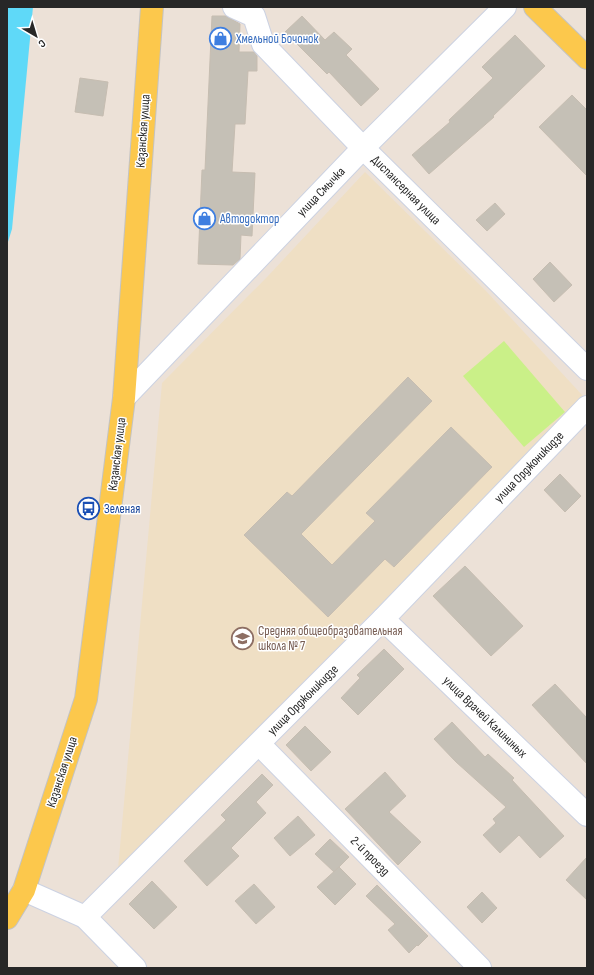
<svg xmlns="http://www.w3.org/2000/svg" width="594" height="975" font-family="'Sofia Sans Condensed',sans-serif">
  <style>
    .education { fill: #efdfc4 }
    .pitch { fill: #caf088 }
    .water { fill: #5fd9f8 }
    .building { fill: #c5c0b6; stroke: #c6bdb1 }
    .lines { fill: none; stroke-linecap: round; stroke-linejoin: round }
    .street-casing { stroke: #ccd2e2; stroke-width: 24 }
    .primary-casing { stroke: #c3c3c3; stroke-width: 24 }
    .street { stroke: #fff; stroke-width: 22 }
    .primary { stroke: #fcc84c; stroke-width: 22 }
    .labels { text-anchor: middle; dominant-baseline: central; stroke-width: 3; stroke-linejoin: round; paint-order: stroke }
    .shop-label { font-size: 13px; fill: #366cbe; stroke: #fff; text-anchor: start }
    .street-label { font-size: 13px; fill: #272727; stroke: #fff }
    .transit-label { font-size: 13px; fill: #164399; stroke: #fff; text-anchor: start }
    .education-label { font-size: 13px; fill: #785e54; stroke: #fff; text-anchor: start }
  </style>
  <rect width="100%" height="100%" fill="#ece1d7"/>
  <polygon class="education" points="365,172 486,291 583,396 575,408 118,869 162,383 268,276"/>
  <polygon class="pitch" points="504,341 565,412 524,447 463,376"/>
  <polygon class="water" points="7,7 33,7 12,229 7,245"/>
  <g class="building">
    <polygon points="212,16 226,16 240,24 239,52 254,52 257,56 257,71 248,71 245,124 235,124 232,172 255,173 252,236 241,235 240,259 233,265 198,264 202,170 205,170"/>
    <polygon points="302,16 325,40 334,32 352,49 346,55 379,89 361,106 329,72 327,74 285,32"/>
    <polygon points="515,35 545,66 493,116 494,117 429,174 412,155 450,122 449,120 493,78 482,67"/>
    <polygon points="80,78 108,82 103,116 75,112"/>
    <polygon points="572,95 587,110 587,176 539,127"/>
    <polygon points="495,203 505,214 487,231 476,220"/>
    <polygon points="550,262 572,285 554,302 533,279"/>
    <polygon points="408,377 432,401 301,534 332,565 375,521 366,513 451,427 492,467 394,567 385,559 328,617 244,535 287,492 292,496"/>
    <polygon points="560,474 581,496 565,512 544,490"/>
    <polygon points="465,566 523,626 491,656 433,596"/>
    <polygon points="384,649 404,669 358,715 341,698 360,678 357,675"/>
    <polygon points="555,684 587,718 587,764 532,705"/>
    <polygon points="452,722 485,757 488,754 514,778 512,780 564,836 540,858 519,835 500,853 483,835 496,823 493,819 506,807 456,762 434,739"/>
    <polygon points="305,726 331,752 311,771 286,745"/>
    <polygon points="385,772 406,796 389,812 421,842 398,865 345,809"/>
    <polygon points="262,774 273,785 256,802 266,813 231,848 239,856 207,886 184,861 226,820 221,815"/>
    <polygon points="298,816 315,835 290,856 274,838"/>
    <polygon points="330,839 349,857 334,872 315,854"/>
    <polygon points="587,857 587,900 566,880"/>
    <polygon points="339,867 356,884 335,905 317,887"/>
    <polygon points="152,881 177,907 154,929 129,904"/>
    <polygon points="254,884 275,907 256,924 235,901"/>
    <polygon points="377,885 428,936 418,946 417,945 409,953 388,930 395,924 366,896"/>
    <polygon points="482,892 497,908 482,923 467,907"/>
  </g>
  <g class="lines">
    <defs>
      <g id="street">
        <polyline points="234,7 254,16 263,44 363,148 587,369"/>
        <polyline points="124,398 363,148 505,7"/>
        <polyline points="383,619 587,815"/>
        <polyline points="259,744 480,968"/>
        <polyline points="24,890 85,917 383,619 587,407"/>
        <polyline points="85,917 135,968"/>
      </g>
      <g id="primary">
        <polyline points="535,7 587,58"/>
        <polyline points="7,918 24,890 86,699 124,398 152,7"/>
      </g>
    </defs>
    <use href="#street" class="street-casing"/>
    <use href="#primary" class="primary-casing"/>
    <use href="#street" class="street"/>
    <use href="#primary" class="primary"/>
  </g>
  <defs>
    <symbol id="shop-ring" viewBox="-11 -11 22 22"><circle r="9.5" fill="#fff" stroke="#3f7fe0" stroke-width="1.5"/><path d="M-5-2.5h2.3a2.7 3.5 0 0 1 5.4 0H5L5.5 6h-11ZM-1.5-2.5h3a1.5 2.3 0 0 0-3 0Z" fill="#3f7fe0"/></symbol>
    <symbol id="bus-ring" viewBox="-11 -11 22 22"><circle r="9.5" fill="#fff" stroke="#1a4fb4" stroke-width="1.5"/><path d="M-5-6H5V4H4V6H2V4H-2V6H-4V4H-5ZM-3.5-4V0h7V-4ZM-3.5 1.2v1.5H-2V1.2ZM2 1.2v1.5H3.5V1.2Z" fill="#1a4fb4"/></symbol>
    <symbol id="school-ring" viewBox="-11 -11 22 22"><circle r="9.5" fill="#fff" stroke="#8d6e63" stroke-width="1.5"/><path d="M0-5L7-2L0 1L-7-2ZM-4 1L0 2.5L4 1V4Q0 6-4 4Z" fill="#8d6e63"/></symbol>
  </defs>
  <g fill-rule="evenodd">
    <use href="#shop-ring" x="208" y="26" width="25" height="25"/>
    <use href="#shop-ring" x="192" y="206" width="25" height="25"/>
    <use href="#bus-ring" x="76" y="496" width="25" height="25"/>
    <use href="#school-ring" x="230" y="626" width="25" height="25"/>
  </g>
  <g class="labels">
    <g class="shop-label">
      <text x="236" y="39">Хмельной Бочонок</text>
      <text x="220" y="219">Автодоктор</text>
    </g>
    <g class="street-label">
      <text transform="translate(143 131) rotate(-86)">Казанская улица</text>
      <text transform="translate(406 190) rotate(45)">Диспансерная улица</text>
      <text transform="translate(321 192) rotate(-46)">улица Смычка</text>
      <text transform="translate(117 454) rotate(-83)">Казанская улица</text>
      <text transform="translate(529 467) rotate(-46)">улица Орджоникидзе</text>
      <text transform="translate(303 700) rotate(-45)">улица Орджоникидзе</text>
      <text transform="translate(485 717) rotate(44)">улица Врачей Калининых</text>
      <text transform="translate(62 772) rotate(-72)">Казанская улица</text>
      <text transform="translate(370 856) rotate(45)">2-й проезд</text>
    </g>
    <g class="transit-label">
      <text x="104" y="509">Зеленая</text>
    </g>
    <g class="education-label">
      <text x="258" y="631">Средняя общеобразовательная<tspan x="258" dy="15">школа № 7</tspan></text>
    </g>
  </g>
  <rect width="594" height="975" fill="none" stroke="#272727" stroke-width="16"/>
  <g transform="translate(36 36) rotate(142)" stroke="#ffffff" stroke-width="3" paint-order="stroke">
  <path d="M0-3L7 15L0 10L-7 15Z" fill="#272727"/>
  <text y="-6" font-size="11" font-weight="bold" text-anchor="middle" fill="#272727">С</text>
  </g>
</svg>
